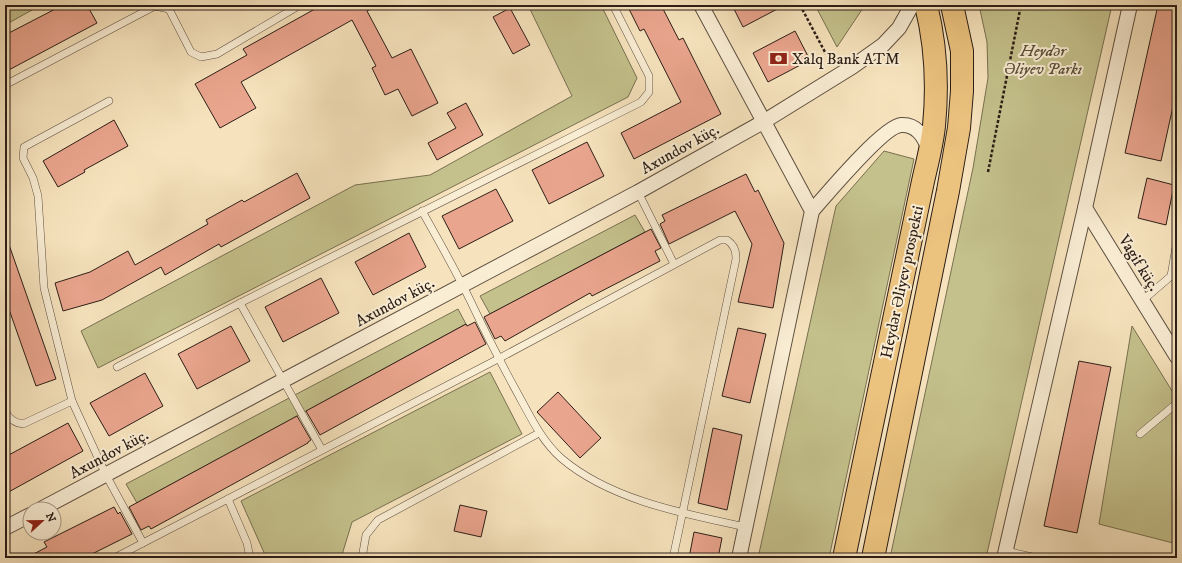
<svg xmlns="http://www.w3.org/2000/svg" width="1182" height="563" font-family="'IM FELL DW Pica',serif">
  <style>
    .green { fill: #c4c18c; stroke: #787051 }
    .building { fill: #eaa58e; stroke: #2c1e16 }
    .lines { fill: none; stroke-linecap: round; stroke-linejoin: round }
    .lane-casing { stroke: #5e4f40; stroke-width: 8 }
    .street-casing { stroke: #5e4f40; stroke-width: 16 }
    .primary-casing { stroke: #2c1e16; stroke-width: 24 }
    .path { stroke: #2c1e16; stroke-width: 2.5; stroke-dasharray: 3 2; stroke-linecap: butt }
    .lane { stroke: #f9edd4; stroke-width: 7 }
    .street { stroke: #f9edd4; stroke-width: 14 }
    .primary { stroke: #ebc27e; stroke-width: 22 }
    .labels { text-anchor: middle; dominant-baseline: central; stroke-width: 4; stroke-linejoin: round; paint-order: stroke }
    .park-label { font-size: 16px; font-style: italic; fill: #5a4f39; stroke: #f9edd4 }
    .poi-label { font-size: 16px; fill: #2c1e16; stroke: #f9edd4; text-anchor: start }
    .street-label { font-size: 16px; fill: #2c1e16; stroke: #f9edd4 }
  </style>
  <rect width="100%" height="100%" fill="#f6e3bd"/>
  <filter id="stains"><feTurbulence type="fractalNoise" baseFrequency=".005" numOctaves="4"/><feColorMatrix values="0 0 0 0 .2 0 0 0 0 .09 0 0 0 0 .02 0 0 0 .5 -.17"/></filter>
  <radialGradient id="worn" r=".72"><stop offset=".6" stop-color="#630" stop-opacity="0"/><stop offset="1" stop-color="#630" stop-opacity=".3"/></radialGradient>
  <g class="green">
    <polygon points="5,5 41,5 5,25"/>
    <polygon points="528,5 601,5 637,78 628,97 98,368 81,331 355,185 430,175 572,96"/>
    <polygon points="815,5 865,5 837,47"/>
    <polygon points="979,5 1112,5 986,558 890,558 973,168 988,78 987,42"/>
    <polygon points="884,151 914,159 829,558 758,558 836,206"/>
    <polygon points="635,215 645,232 490,314 480,296"/>
    <polygon points="458,309 466,324 137,503 126,484"/>
    <polygon points="1132,326 1177,399 1177,544 1099,524"/>
    <polygon points="490,372 522,434 352,522 341,558 266,557 241,501"/>
  </g>
  <g class="building">
    <polygon points="63,5 87,5 97,23 5,72 5,35"/>
    <polygon points="322,5 378,5 367,11 392,58 411,49 438,103 412,116 398,89 385,95 372,68 376,66 352,20 241,82 256,108 220,128 195,84 247,55 243,49"/>
    <polygon points="627,5 661,5 679,40 683,38 721,114 634,159 621,133 681,102 644,29 640,31"/>
    <polygon points="732,5 785,5 743,27"/>
    <polygon points="1158,5 1177,5 1177,88 1161,161 1125,153"/>
    <polygon points="510,8 530,45 513,54 493,17"/>
    <polygon points="795,31 810,60 768,82 753,53"/>
    <polygon points="466,103 483,135 437,160 428,143 456,128 447,113"/>
    <polygon points="114,120 128,146 84,170 85,172 58,187 43,161"/>
    <polygon points="587,142 604,176 549,204 532,170"/>
    <polygon points="297,173 310,198 221,247 219,244 165,275 161,267 102,300 63,311 55,283 90,272 128,251 135,265 208,224 206,220 242,200 244,202"/>
    <polygon points="746,174 755,192 758,190 784,243 773,308 738,302 752,244 735,211 669,244 660,224 665,221 662,215"/>
    <polygon points="1147,178 1174,185 1166,225 1138,218"/>
    <polygon points="496,189 513,221 459,249 442,216"/>
    <polygon points="651,229 661,248 655,251 660,261 592,296 590,293 505,341 501,336 495,339 484,317"/>
    <polygon points="409,233 426,267 373,295 355,262"/>
    <polygon points="7,239 56,379 36,386 5,298 5,240"/>
    <polygon points="321,278 339,313 283,342 265,307"/>
    <polygon points="475,322 486,344 320,435 306,411 466,324 467,326"/>
    <polygon points="231,326 250,361 197,389 178,354"/>
    <polygon points="738,328 766,334 750,403 722,396"/>
    <polygon points="1079,361 1111,367 1077,533 1044,526"/>
    <polygon points="145,373 163,406 109,436 90,403"/>
    <polygon points="558,392 601,438 580,458 537,412"/>
    <polygon points="297,416 311,440 308,442 308,443 151,529 149,526 141,530 129,507"/>
    <polygon points="68,423 83,451 5,494 5,457"/>
    <polygon points="713,428 742,435 727,510 698,503"/>
    <polygon points="460,505 487,511 481,537 454,531"/>
    <polygon points="114,507 118,514 120,512 132,534 84,558 26,558 47,547 44,542"/>
    <polygon points="694,532 722,538 718,558 689,558"/>
  </g>
  <g class="lines">
    <defs>
      <g id="lane">
        <polyline points="5,85 155,6 169,9 191,52 201,57 217,54 300,5"/>
        <polyline points="109,101 24,147 23,158 33,178 38,196 44,288 72,401 106,475 143,543"/>
        <polyline points="638,192 674,264"/>
        <path d="M422,211C439,241 456,271 471,302C486,334 502,365 519,396C531,418 542,441 561,458C610,500 685,514 746,527"/>
        <polyline points="1142,301 1171,276 1177,241"/>
        <polyline points="240,303 322,450"/>
        <polyline points="117,367 240,303 641,102 649,92 649,76 613,5"/>
        <path d="M5,411C9,419 14,423 23,424L72,401"/>
        <polyline points="1140,434 1177,403"/>
        <polyline points="228,499 247,543 250,558"/>
        <polyline points="1006,551 1037,558"/>
        <path d="M114,558L498,359L720,240H727C734,245 736,250 736,259L673,558"/>
        <polyline points="362,558 366,535 378,520 539,433"/>
      </g>
      <g id="street">
        <polyline points="701,5 812,211 739,558"/>
        <polyline points="1085,208 1177,357"/>
        <path d="M812,211C826,195 884,126 901,125C917,124 924,137 929,149"/>
        <polyline points="41,509 638,192 763,122 852,67 883,45 899,28 912,5"/>
        <polyline points="5,528 30,515"/>
        <polyline points="1004,558 1085,208 1130,5"/>
      </g>
      <g id="primary">
        <path d="M844,558L922,186C926,167 932,146 934,126C938,85 936,45 926,5"/>
        <polyline points="873,558 948,191 959,128 962,91 962,51 952,5"/>
      </g>
    </defs>
    <use href="#lane" class="lane-casing"/>
    <use href="#street" class="street-casing"/>
    <use href="#primary" class="primary-casing"/>
    <g class="path">
      <polyline points="800,5 826,54"/>
      <polyline points="988,172 1021,5"/>
    </g>
    <use href="#lane" class="lane"/>
    <use href="#street" class="street"/>
    <use href="#primary" class="primary"/>
  </g>
  <defs>
    <symbol id="bank-bare" viewBox="-9 -9 18 18"><path d="M-6-4H6V4H-6ZM0-2.3a2.3 2.3 0 1 0 0 4.6a2.3 2.3 0 1 0 0-4.6Z" fill="#8f2418" stroke="#f9edd4" stroke-width="2.5" paint-order="stroke"/></symbol>
  </defs>
  <g fill-rule="evenodd">
    <use href="#bank-bare" x="766" y="46" width="25" height="25"/>
  </g>
  <g class="labels">
    <g class="park-label">
      <text x="1043" y="51">Heydər<tspan x="1043" dy="18">Əliyev Parkı</tspan></text>
    </g>
    <g class="poi-label">
      <text x="792" y="59">Xalq Bank ATM</text>
    </g>
    <g class="street-label">
      <text transform="translate(680 149) rotate(-29)">Axundov küç.</text>
      <text transform="translate(1139 263) rotate(58)">Vagif küç.</text>
      <text transform="translate(902 282) rotate(-78)">Heydər Əliyev prospekti</text>
      <text transform="translate(395 302) rotate(-28)">Axundov küç.</text>
      <text transform="translate(109 454) rotate(-28)">Axundov küç.</text>
    </g>
  </g>
  <rect width="1182" height="563" fill="none" stroke="#f6e3bd" stroke-width="20"/>
  <rect x="6" y="6" width="1170" height="551" fill="none" stroke="#2c1e16" stroke-width="2"/>
  <rect x="10" y="10" width="1162" height="543" fill="none" stroke="#2c1e16"/>
  <g transform="translate(42 521) rotate(68)"><circle r="19" fill="#f9edd4" stroke="#a79a88"/>
  <path d="M0-3L7 15L0 10L-7 15Z" fill="#8f2418"/>
  <text y="-6" font-size="11" font-weight="bold" text-anchor="middle" fill="#2c1e16">N</text>
  </g>
  <rect width="100%" height="100%" filter="url(#stains)"/>
  <rect width="100%" height="100%" fill="url(#worn)"/>
</svg>
